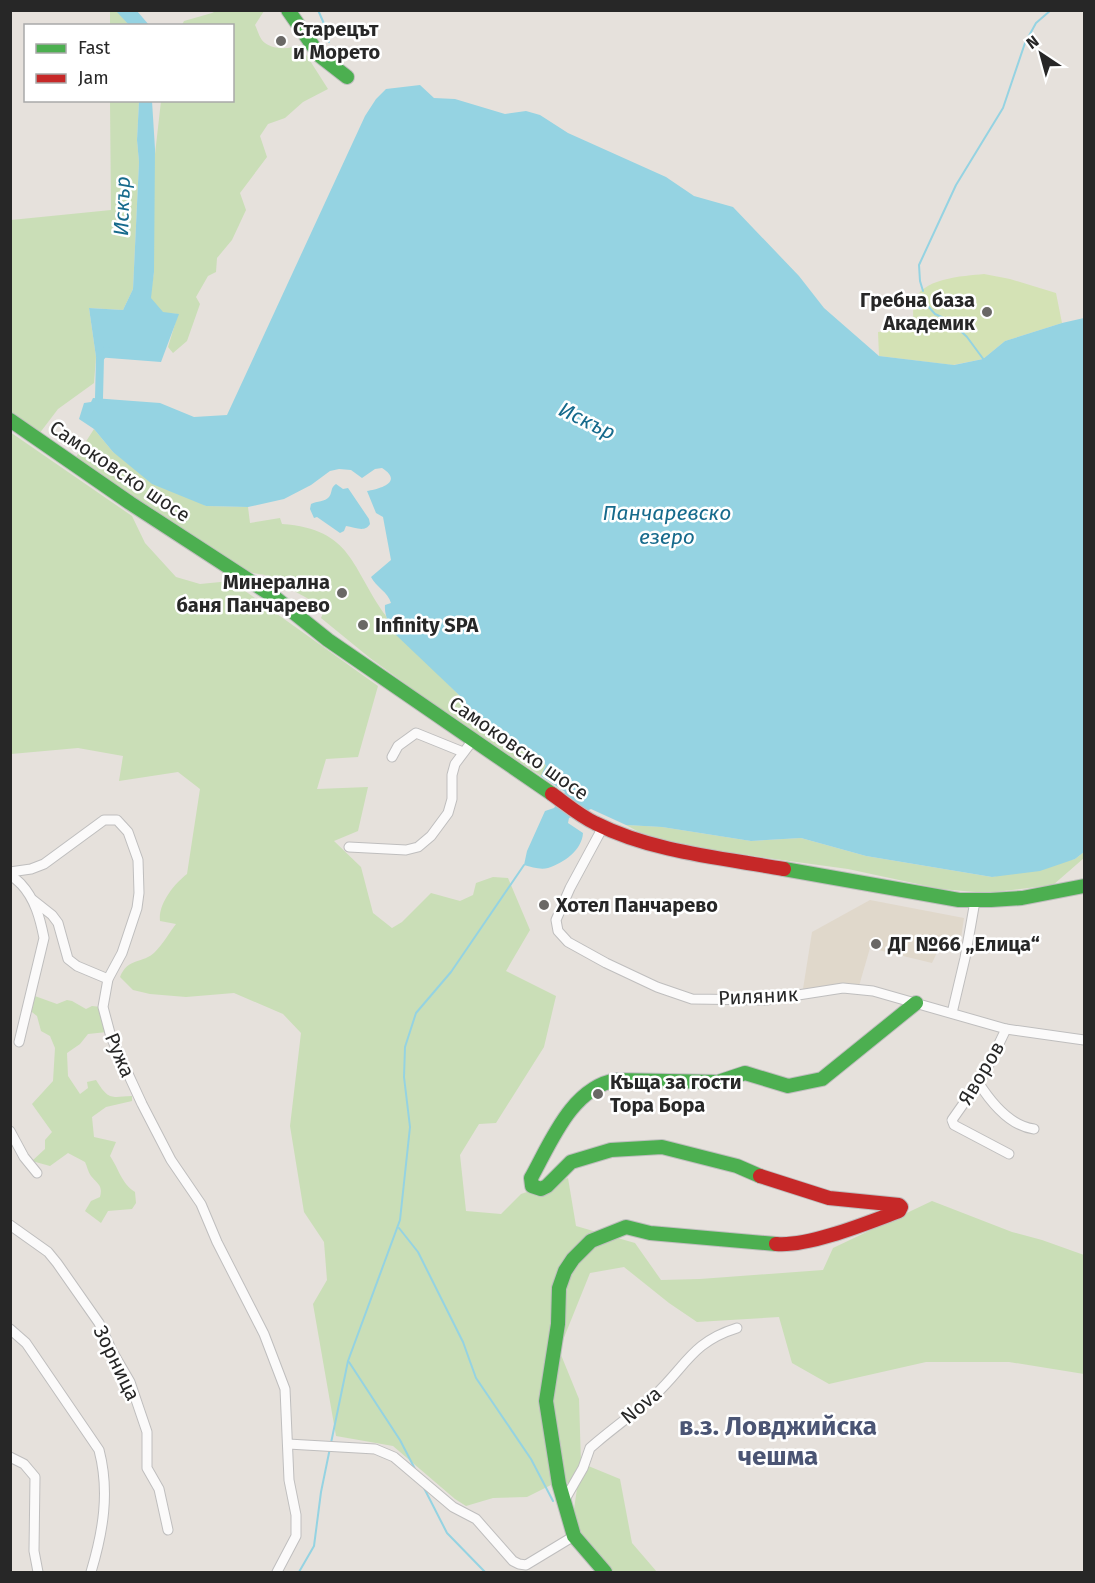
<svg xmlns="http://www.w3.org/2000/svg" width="1095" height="1583" font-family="'Fira Sans',sans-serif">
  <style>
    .education { fill: #e0d8cb }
    .green { fill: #cadeb7 }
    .pitch { fill: #d4e2b5 }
    .water { fill: #95d3e2 }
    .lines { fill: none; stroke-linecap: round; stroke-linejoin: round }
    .stream { stroke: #95d3e2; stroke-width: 2 }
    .canal { stroke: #95d3e2; stroke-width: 8 }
    .street-casing { stroke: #bfbebe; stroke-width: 11 }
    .fast-casing { stroke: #bfbebe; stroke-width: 16 }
    .jam-casing { stroke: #bfbebe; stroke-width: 16 }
    .street { stroke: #fbfafa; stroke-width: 9 }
    .fast { stroke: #4caf50; stroke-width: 14 }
    .jam { stroke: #c62828; stroke-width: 14 }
    .poi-dot { fill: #6a6866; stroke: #fff; stroke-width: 2 }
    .labels { text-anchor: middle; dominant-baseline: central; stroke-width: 5; stroke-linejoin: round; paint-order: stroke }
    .poi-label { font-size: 20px; font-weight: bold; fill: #272727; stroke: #fff; text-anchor: start }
    .street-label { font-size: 20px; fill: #272727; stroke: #fff }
    .water-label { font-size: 21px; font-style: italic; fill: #166a8c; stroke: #fff }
    .district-label { font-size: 26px; font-weight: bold; fill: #4b5574; stroke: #fff }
  </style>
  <rect width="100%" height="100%" fill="#e6e1dc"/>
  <polygon class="education" points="870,900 964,918 961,938 943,940 932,963 870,948 859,986 840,985 803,989 812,932"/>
  <g class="green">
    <path d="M216,11H264L255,25C258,31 260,40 265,43C274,50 290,49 300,45L328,89L303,102L285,118L268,124L260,136L267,157L240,193L246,210L232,240L217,258L216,272L208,276L196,297L200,304L187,341L173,353L168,347L178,314L137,311L151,291L154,272V163L161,101L232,100V26L182,25L184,21L212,13Z"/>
    <polygon points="110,12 118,12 129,25 110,25"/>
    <polygon points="110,101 139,101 137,140 139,162 133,289 123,310 89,308 96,357 94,383 58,409 39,434 11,414 11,220 111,210"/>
    <path d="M94,429L113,452L206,506L248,507L250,523L280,518L282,524C353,529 351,568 386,616L390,626L459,695L495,738L505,744L515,746L547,765L541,776L469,730L370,658L321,618L325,608L265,575L247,572L207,548L76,457Z"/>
    <path d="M10,432L132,516L145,543L176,577L200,584L231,581L378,686L358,757L326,759L317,789L368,787L358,831L334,841L361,867L373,913L392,928L402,922L431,893L460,901L473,895L476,883L493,877L508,878L530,930L506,971L556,996L544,1047L496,1123L479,1124L460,1155L466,1211L501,1214L521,1194L568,1178L576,1226L635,1243L661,1280L700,1279L823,1270L833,1248L932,1201L1012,1232L1042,1240L1084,1255V1374L1009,1362H926L829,1384L792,1363L779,1317L697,1322L669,1303L624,1267L590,1273L559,1350L579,1399L581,1463L620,1479L632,1543L657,1572H608L576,1535L574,1509L578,1482L551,1485L527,1497L493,1498L466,1506L455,1499L393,1446L336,1436L313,1304L327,1280L324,1242L304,1212L290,1126L301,1033L283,1014L234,993L186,997L150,994L133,990L120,977C128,957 143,964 155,952C163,944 169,933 176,924L160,921C158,904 174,884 187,874L200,789L178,772L119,781L123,756L78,748L11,754Z"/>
    <polygon points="626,825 662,827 751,841 801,838 866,856 992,877 1075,859 1084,852 1084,858 1053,885 987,893 941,889 848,869 680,846 639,832"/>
    <path d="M32,995L57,1004L67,1000L72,1001L86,1009L92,1006L101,1007L107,1032L88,1034L80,1044L67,1053L68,1076L80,1094L88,1088L87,1082L96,1080C109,1101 111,1097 132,1096V1101L106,1107L92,1117L94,1137L116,1142L110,1156C119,1169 121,1183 135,1192L136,1203L132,1209L108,1211L101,1223L85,1211L91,1201L100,1197C103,1186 98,1184 91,1176C88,1172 87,1166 85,1162L68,1153L50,1166L32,1161L45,1149V1140L52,1132L32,1104L53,1081L55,1048L50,1036L41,1031L37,1016L28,1009Z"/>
  </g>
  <path class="pitch" d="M984,274L1010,279L1056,293L1062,323L1005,341L983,359L953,365L879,356L878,332L914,328C914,321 912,312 914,304C918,278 964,276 984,274Z"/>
  <g class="water">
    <polygon points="116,11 137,11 149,25 129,25"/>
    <path d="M420,85L434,98L455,99L505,114L526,111L540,115L568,133L666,177L694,196L733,207L799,276L824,308L879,356L954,365L983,359L1005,341L1062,323L1084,318V852L1075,859L1040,871L992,877L866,856L801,838L751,841L662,827L626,825L591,809L569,818L568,823L583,833C582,850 564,863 548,868C540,870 532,867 524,865L527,851L545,811L554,808L565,792L541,776L546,765L515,746L505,745L495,738L459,695L396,635C390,626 384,616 385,605L391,603C388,592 376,587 371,577L391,560L383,517L376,513L367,491C380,489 404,482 382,468L375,469L362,478L351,470L339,469L330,471L311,485L284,499L248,507L206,506L152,484L113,452L94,429L79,419L84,403L91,402L93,398L160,403L194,417L227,415L365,116L376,99L386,89Z"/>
    <polygon points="139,101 152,101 155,149 154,272 151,298 163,312 179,314 161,362 96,357 89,308 123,310 133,289 139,162 137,140"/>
    <path d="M336,484L343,489L348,488L369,519L370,524C365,533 355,527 346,526L344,531L340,533L317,517L314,518L310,509L311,504C317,501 325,502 329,497C333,491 330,488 336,484Z"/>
  </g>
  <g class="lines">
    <g class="stream">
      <polyline points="318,10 325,26 329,42"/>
      <polyline points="923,291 920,281 919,265 956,185 1003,108 1025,43 1036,23 1051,10"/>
      <polyline points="925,299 927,305 935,314 950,321 967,337 984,360"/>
      <polyline points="399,1228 418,1252 463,1342 476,1378 531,1459 553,1501"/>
      <polyline points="349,1362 400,1440 415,1469"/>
      <polyline points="331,1443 348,1361 400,1220 410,1127 404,1077 405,1047 416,1013 451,972 524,865"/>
      <polyline points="424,1488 447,1533 485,1572"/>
      <polyline points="299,1572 314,1546 321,1492 330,1448"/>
    </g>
    <polyline class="canal" points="99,398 100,358 106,350"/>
    <defs>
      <g id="street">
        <polyline points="392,757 398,746 416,733 463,752"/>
        <polyline points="603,827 570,888 556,920 558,931 568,942 606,963 657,987 692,999 766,1000 843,988 873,991 1006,1029 1084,1040"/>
        <polyline points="349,847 406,850 418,847 431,836 448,813 452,799 452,775 455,764 473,740"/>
        <polyline points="10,872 31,869 44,864 104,820 117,820 128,832 138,860 139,893 137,908 122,953 108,979 103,1007 111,1037 142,1104 171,1160 201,1204 217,1242 264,1334 285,1389 289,1480 296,1515 296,1536 277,1572"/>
        <path d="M10,874C14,878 17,880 21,884C35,899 40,918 44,938L19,1042"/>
        <polyline points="33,900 52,915 58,923 68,959 77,966 108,979"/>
        <polyline points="952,1013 965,958 975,901"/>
        <polyline points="1006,1029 985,1073 952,1120 954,1125 1009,1154"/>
        <path d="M978,1082C990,1101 1010,1126 1034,1129"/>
        <polyline points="10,1131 24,1157 37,1173"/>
        <polyline points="10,1225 48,1252 57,1263 99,1323 112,1351 130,1382 147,1432 147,1468 159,1489 168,1530"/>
        <path d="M10,1329L26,1343L99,1450C110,1492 103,1532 91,1572"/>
        <polyline points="288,1444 375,1449 394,1457 453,1507 476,1519 513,1561 519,1564 526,1565 574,1536"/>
        <polyline points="10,1457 24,1464 35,1477 34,1551 38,1572"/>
        <path d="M564,1501L583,1468L590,1448L597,1442C616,1426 637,1411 655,1395C686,1366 692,1342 737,1328"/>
      </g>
      <g id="fast">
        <polyline points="288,10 320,56 347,77"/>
        <polyline points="10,420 130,503 273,596 328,640 552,794"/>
        <polyline points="784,869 959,900 991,900 1022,898 1084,886"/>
        <path d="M760,1176L737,1166L662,1147L611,1150L571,1162L547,1186L541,1189L532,1186L531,1178C551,1142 572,1087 617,1080L718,1082L745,1073L788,1086L822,1079L916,1003"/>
        <polyline points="605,1572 574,1536 559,1484 546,1401 558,1324 559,1288 565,1271 573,1259 591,1241 626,1227 650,1233 776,1244"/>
      </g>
      <g id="jam">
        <path d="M552,794C566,804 580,816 595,823C652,852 722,858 784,869"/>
        <path d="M760,1176L829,1198L899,1205L901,1207L899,1211C867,1223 808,1247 776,1244"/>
      </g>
    </defs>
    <use href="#street" class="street-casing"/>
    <use href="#fast" class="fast-casing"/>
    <use href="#jam" class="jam-casing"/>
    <use href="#street" class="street"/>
    <use href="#fast" class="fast"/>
    <use href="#jam" class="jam"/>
  </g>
  <g class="poi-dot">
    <circle cx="281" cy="41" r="6"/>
    <circle cx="987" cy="312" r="6"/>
    <circle cx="342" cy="593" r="6"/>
    <circle cx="363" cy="625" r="6"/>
    <circle cx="544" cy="905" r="6"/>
    <circle cx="876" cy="944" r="6"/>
    <circle cx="598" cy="1094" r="6"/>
  </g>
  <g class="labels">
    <g class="poi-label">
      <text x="293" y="29">Старецът<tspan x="293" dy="23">и Морето</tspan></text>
      <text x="975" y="300" text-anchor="end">Гребна база<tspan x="975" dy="23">Академик</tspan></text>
      <text x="330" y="582" text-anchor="end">Минерална<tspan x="330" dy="23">баня Панчарево</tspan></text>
      <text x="375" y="625">Infinity SPA</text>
      <text x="556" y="905">Хотел Панчарево</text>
      <text x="888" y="944">ДГ №66 „Елица“</text>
      <text x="610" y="1082">Къща за гости<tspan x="610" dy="23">Тора Бора</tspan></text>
    </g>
    <g class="street-label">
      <text transform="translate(120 471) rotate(34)">Самоковско шосе</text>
      <text transform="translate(519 748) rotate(35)">Самоковско шосе</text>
      <text transform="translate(758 996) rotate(-3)">Риляник</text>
      <text transform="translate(120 1055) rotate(67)">Ружа</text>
      <text transform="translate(981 1073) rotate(-59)">Яворов</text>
      <text transform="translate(117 1363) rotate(64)">Зорница</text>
      <text transform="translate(641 1405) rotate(-40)">Nova</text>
    </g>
    <g class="water-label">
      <text transform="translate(122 206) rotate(-88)">Искър</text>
      <text transform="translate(587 421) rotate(26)">Искър</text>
      <text x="667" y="513">Панчаревско<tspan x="667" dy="24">езеро</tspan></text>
    </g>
    <g class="district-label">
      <text x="778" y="1426">в.з. Ловджийска<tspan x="778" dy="30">чешма</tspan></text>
    </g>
  </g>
  <rect width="1095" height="1583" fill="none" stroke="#272727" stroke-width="24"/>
  <rect x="24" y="24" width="210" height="78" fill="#ffffff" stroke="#a9a9a9" stroke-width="1.5"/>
  <rect x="36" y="44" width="30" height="9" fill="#4caf50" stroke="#a9a9a9" stroke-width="1.5"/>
  <text x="78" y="54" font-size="18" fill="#272727">Fast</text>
  <rect x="36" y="74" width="30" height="9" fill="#c62828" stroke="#a9a9a9" stroke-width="1.5"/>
  <text x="78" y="84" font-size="18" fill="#272727">Jam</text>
  <g transform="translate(1041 54) rotate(324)" stroke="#ffffff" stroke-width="4.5" paint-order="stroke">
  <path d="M0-4.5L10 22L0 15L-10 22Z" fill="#272727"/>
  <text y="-9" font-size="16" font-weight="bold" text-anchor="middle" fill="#272727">N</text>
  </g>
</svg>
